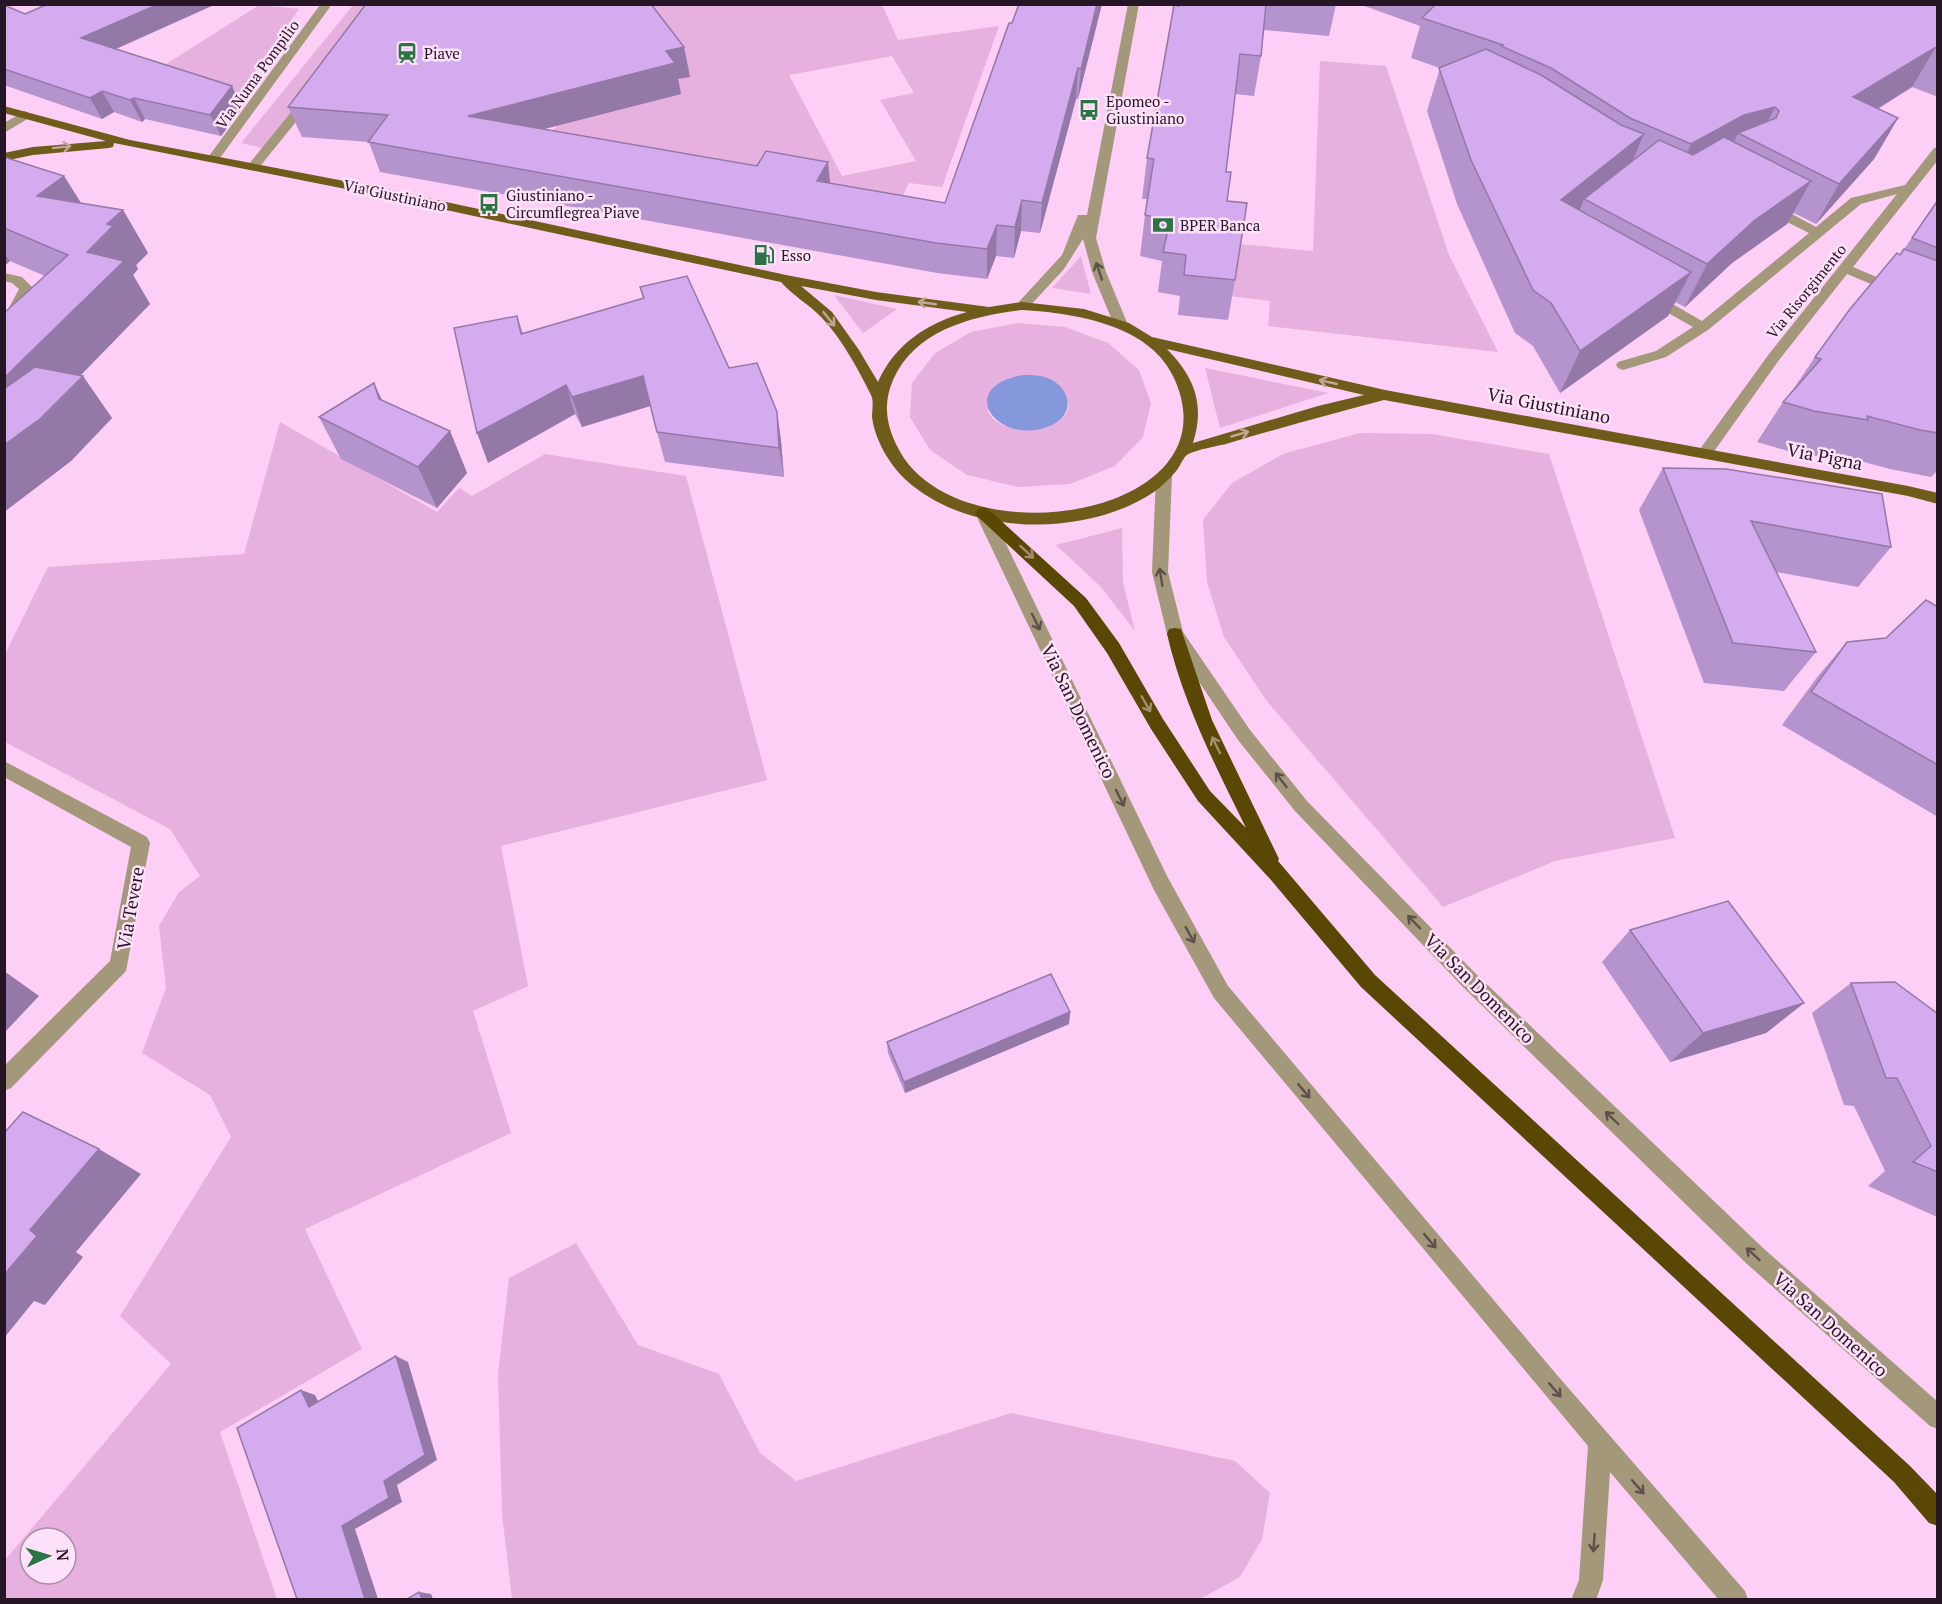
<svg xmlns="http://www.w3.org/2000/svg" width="1942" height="1604" font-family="'PT Serif',serif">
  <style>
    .green { fill: #e7b1df; fill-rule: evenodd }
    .water { fill: #8598db }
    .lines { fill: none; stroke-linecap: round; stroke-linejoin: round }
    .minor { fill: #a39879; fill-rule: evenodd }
    .major { fill: #705c1a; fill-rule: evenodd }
    .highway { fill: #5a4704; fill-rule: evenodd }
    .wall { fill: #b593cd }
    .shaded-wall { fill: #9478a7 }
    .building { fill: #d3abee; stroke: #9478a7; stroke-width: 1.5 }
    .oneway { stroke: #bfa695 }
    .oneway2 { stroke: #5e504a }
    .oneway3 { stroke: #a48d73 }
    .labels { text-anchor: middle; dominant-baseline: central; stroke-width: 5; stroke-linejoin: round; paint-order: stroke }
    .far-poi-label { font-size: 15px; fill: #261524; stroke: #ffe2fa; text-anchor: start }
    .far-street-label { font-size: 15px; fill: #261524; stroke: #ffe2fa }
    .street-label { font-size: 18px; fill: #261524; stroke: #ffe2fa }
  </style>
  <rect width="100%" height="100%" fill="#fdcef6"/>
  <g class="green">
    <polygon points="259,5 299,9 232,105 160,68"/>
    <polygon points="353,5 377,5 262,148 241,143"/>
    <path d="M634,5H882L898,40L999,26L942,187L909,183L899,204L544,139L558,125L681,94L672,81L689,77ZM892,56L914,93L880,100L916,161L842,176L789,75Z"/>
    <polygon points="1320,61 1386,66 1449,255 1498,352 1268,326 1270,301 1230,296 1239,244 1313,251"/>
    <polygon points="1081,256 1091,294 1052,288"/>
    <polygon points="834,295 897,309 863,333"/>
    <path d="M1018,323L1065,327L1108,343L1139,370L1151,403L1143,437L1115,466L1070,484L1018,487L967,475L930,450L910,417L912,383L935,353L971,332ZM1069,404L1066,414L1058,422L1004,426L993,419L987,410Z"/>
    <polygon points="1205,368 1328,393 1220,428"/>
    <path d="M280,422L437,512L459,488L472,496L545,454L686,476L767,780L501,846L528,986L473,1011L511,1133L305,1229L362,1349L220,1432L277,1599H5V1560L171,1364L120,1316L231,1137L210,1095L142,1053L166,988L159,926L179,892L200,876L170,829L5,742L4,656L48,567L244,554ZM30,1538H66V1574H30Z"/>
    <polygon points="1360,433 1432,434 1549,454 1675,838 1555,861 1443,907 1266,700 1224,637 1207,582 1203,520 1232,483 1283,454"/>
    <polygon points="1122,528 1123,582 1135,631 1101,587 1056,545"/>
    <polygon points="576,1243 638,1345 719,1374 760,1453 796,1481 1011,1413 1235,1461 1270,1493 1262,1539 1240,1577 1200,1599 512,1599 502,1514 498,1374 509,1278"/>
  </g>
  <path class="water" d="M1023,375C1032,375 1042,375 1050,379C1072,390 1074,415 1052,425C1001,449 951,388 1023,375Z"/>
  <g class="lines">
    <g class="minor">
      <polygon points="1128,4 1139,4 1096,238 1106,272 1128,325 1121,329 1114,325 1092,272 1083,239 1064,269 1027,309 1017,309 1015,306 1062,255 1078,215 1087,215"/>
      <polygon points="320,5 328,5 330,7 217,162 209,162 207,159 209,156"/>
      <polygon points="308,95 314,99 312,102 257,170 249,170 247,167 249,164 304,96"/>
      <polygon points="25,111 31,115 29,118 4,133 4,123"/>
      <polygon points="1938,147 1938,160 1853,267 1938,303 1938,312 1847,274 1779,360 1710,457 1700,457 1698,453 1700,449 1769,354 1897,194 1861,204 1708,330 1666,357 1623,370 1618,368 1616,365 1618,362 1656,351 1693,327 1647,301 1645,298 1647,295 1657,295 1702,321 1809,233 1765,211 1764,208 1765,205 1775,205 1816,227 1851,198 1905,185 1934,148"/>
      <polygon points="4,273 22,277 33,288 11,332 4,336 4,317 19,289 12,283 4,281"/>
      <polygon points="1164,471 1169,472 1172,476 1168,572 1183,632 1250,730 1307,801 1476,974 1763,1248 1938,1402 1938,1429 1930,1426 1747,1264 1462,986 1295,811 1238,740 1167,634 1152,572 1156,476 1159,472"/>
      <polygon points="983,507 988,509 991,513 1168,878 1228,986 1557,1375 1745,1591 1748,1600 1719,1600 1610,1472 1603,1580 1596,1600 1571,1600 1579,1580 1588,1446 1214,998 1154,890 975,513 978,509"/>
      <polygon points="4,761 147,837 150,843 126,971 11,1088 4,1091 4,1066 110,961 131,847 4,777"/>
    </g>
    <path class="major" d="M4,106L130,140L381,188L786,275L876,292L989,307L1022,302L1084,309L1129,323L1152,337L1385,390L1908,486L1938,493V504L1908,496L1384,400C1332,414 1279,428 1226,444C1218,446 1194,450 1187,455C1183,458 1180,466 1177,470C1168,481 1158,490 1146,497C1078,537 966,535 906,480C889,464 875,440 872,417C872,410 874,401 871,395C858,369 842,339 822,318C810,305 793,296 781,282L381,196L114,143L113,147L109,148L33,155L4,161V153L33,147L106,141L4,113ZM801,286L876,300L967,312C927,323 895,344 878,382L859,350L832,312ZM1022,310C1073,313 1148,324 1173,376C1242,519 952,562 897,446C886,424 883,403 893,380C915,330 972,316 1022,310ZM1167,349L1364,395L1318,406L1193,443C1205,404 1195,378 1167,349Z"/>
    <path class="highway" d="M983,507L988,509L1086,598L1119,643L1163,719L1210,791L1246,828C1215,765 1183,703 1167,634L1169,629L1175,628L1181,629L1212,720L1279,859L1278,861L1375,975L1910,1466L1938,1495V1526L1929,1523L1894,1482L1361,987L1271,880L1198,801L1151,729L1107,653L1074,606L978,517L975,513L978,509Z"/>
  </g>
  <g class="wall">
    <polygon points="48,4 216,4 116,49 242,108 221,136 145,119 142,122 114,112 102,119 4,85 4,5 25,14"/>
    <polygon points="1102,4 1078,99 1076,99 1040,233 1021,231 1014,258 996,256 987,279 937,273 380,172 369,142 302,137 288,107 684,47 690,77 678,79 681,94 544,129 830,183 945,203 1012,23"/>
    <polygon points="1179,4 1336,4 1329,36 1264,30 1261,56 1254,96 1235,94 1226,172 1227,201 1235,280 1228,320 1178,315 1180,296 1158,292 1162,261 1140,256 1147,199 1142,199 1147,158"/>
    <polygon points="1359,4 1938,4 1938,97 1912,87 1878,109 1898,118 1874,159 1816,224 1794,213 1787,224 1732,263 1685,307 1675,302 1668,316 1560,393 1533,346 1515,333 1457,204 1427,111 1440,68 1411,58 1420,26"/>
    <polygon points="4,157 64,176 81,203 123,210 148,253 136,265 138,269 133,275 150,304 81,375 112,418 71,461 4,512 4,313 45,276 10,261 4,266"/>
    <polygon points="1938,200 1938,470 1931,477 1890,469 1842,456 1840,460 1788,451 1757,442 1783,402 1792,391 1815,357 1900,255"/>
    <polygon points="640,287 777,412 781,441 784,477 665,462 650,406 582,427 575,414 488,463 517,316 523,333 643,299"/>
    <polygon points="382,401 450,431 467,473 437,508 341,459 319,417"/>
    <polygon points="1663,468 1891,547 1858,587 1776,572 1816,652 1784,691 1704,683 1639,510"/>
    <polygon points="1938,607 1938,817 1782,725 1818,676 1847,642 1886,638"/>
    <polygon points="1630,930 1804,1003 1766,1033 1670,1062 1602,962"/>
    <polygon points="1851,983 1938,1014 1938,1216 1935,1216 1868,1186 1885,1171 1854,1106 1844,1105 1812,1013"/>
    <polygon points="1070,1012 1069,1024 905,1093 888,1053 887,1042"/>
  </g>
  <g class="shaded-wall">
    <polygon points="159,4 216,4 93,59 81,38"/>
    <polygon points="1097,4 1102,4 1078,99 1081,69"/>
    <polygon points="684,47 690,77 678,79 681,94 478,146 468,116 666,51"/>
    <polygon points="1936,47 1912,87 1830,138 1853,97"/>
    <polygon points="1078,68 1076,99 1040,233 1042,203"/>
    <polygon points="232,86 242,108 221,136 210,115"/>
    <polygon points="102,91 114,112 102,119 90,98"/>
    <polygon points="134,98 145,119 142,122 130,100"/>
    <polygon points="1775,107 1757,142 1738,133 1728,155 1672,184 1691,144 1744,115"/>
    <polygon points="1898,118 1874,159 1816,224 1839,184"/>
    <polygon points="1644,134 1625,178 1584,199 1577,216 1561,200"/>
    <polygon points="828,162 831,192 817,181"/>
    <polygon points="64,176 91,219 37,196"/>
    <polygon points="1811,181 1787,224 1732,263 1685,307 1707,264 1755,220"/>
    <polygon points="1022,200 1021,231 1014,258 1015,227"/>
    <polygon points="123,210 148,253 136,265 138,269 133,275 150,304 34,423 83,376 112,418 71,461 4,512 4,445 33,424 4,387 4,378 87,252 107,224"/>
    <polygon points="997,225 996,256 987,279 987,249"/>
    <polygon points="4,253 10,261 4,266"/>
    <polygon points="1691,272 1668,316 1560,393 1580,351"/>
    <polygon points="643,376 650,406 582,427 572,397"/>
    <polygon points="374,383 394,426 379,399"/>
    <polygon points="566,385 575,414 488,463 477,433"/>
    <polygon points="777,412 781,441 784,477 779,448"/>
    <polygon points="450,431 467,473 437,508 418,467"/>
    <polygon points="4,971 39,996 4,1033"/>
    <polygon points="1804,1003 1766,1033 1670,1062 1703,1033"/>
    <polygon points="1070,1012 1069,1024 905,1093 904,1082"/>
    <polygon points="99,1149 141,1174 76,1252 83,1257 45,1305 34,1301 4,1338 4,1275 30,1230"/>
    <polygon points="396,1356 408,1362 437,1460 397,1485 402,1502 355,1529 378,1599 365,1599 342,1526 384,1481"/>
    <polygon points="301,1390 315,1395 323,1412 309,1407"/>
    <polygon points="419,1592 431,1594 433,1599 422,1599"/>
  </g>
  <g class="building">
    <polygon points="48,4 159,4 81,38 232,86 210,115 134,98 130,100 102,91 90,98 4,69 4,5 25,14"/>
    <polygon points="366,4 651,4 684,47 666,51 675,63 468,116 757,166 766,151 828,162 817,181 945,203 1009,23 1012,23 1019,4 1097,4 1081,69 1078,68 1042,203 1022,200 1015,227 997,225 987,249 936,243 368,142 388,115 288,107"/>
    <polygon points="1179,4 1266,4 1261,56 1240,54 1226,172 1231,172 1227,201 1247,203 1235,280 1184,275 1186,255 1163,252 1170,221 1145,215 1154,159 1147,158 1174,5 1179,6"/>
    <polygon points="1436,4 1938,4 1938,48 1936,47 1853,97 1898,118 1839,184 1738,133 1776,118 1779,111 1775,107 1744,115 1691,144 1630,118 1551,68 1501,46 1503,45 1422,18"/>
    <polygon points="1486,49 1541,75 1621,125 1644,134 1561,200 1691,272 1580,351 1551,303 1533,290 1471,160 1439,68"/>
    <polygon points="1724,137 1811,181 1755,220 1707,264 1584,199 1659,140 1693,155"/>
    <polygon points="4,157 64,176 37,196 123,210 107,224 113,226 87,252 124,261 4,378 4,313 68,255 4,228"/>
    <polygon points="1938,200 1938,248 1912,238"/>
    <polygon points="1904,249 1938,261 1938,433 1920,430 1867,416 1868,420 1814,411 1783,402 1821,359 1815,357 1850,309 1897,253 1900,255"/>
    <polygon points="687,276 729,368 757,363 777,412 779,448 657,432 643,376 572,397 566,385 477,433 454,328 517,316 521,334 644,298 640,287"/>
    <polygon points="35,367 83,376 40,419 4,445 4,389"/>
    <polygon points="374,383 379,399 450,431 418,467 319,417"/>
    <polygon points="1663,468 1726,469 1882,494 1891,547 1751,521 1816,652 1733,643"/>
    <polygon points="1926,600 1938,607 1938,765 1811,692 1847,642 1886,638"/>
    <polygon points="1728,901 1804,1003 1703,1033 1630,930"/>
    <polygon points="1051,974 1070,1012 904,1082 887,1042"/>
    <polygon points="1895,982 1938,1014 1938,1172 1913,1162 1931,1146 1897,1078 1886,1078 1851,983"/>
    <polygon points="23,1112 99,1149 30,1230 37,1236 4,1275 4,1133"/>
    <polygon points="396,1356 425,1455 384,1481 389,1498 342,1526 365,1599 297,1599 237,1428 301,1390 309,1407"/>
    <polygon points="419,1592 422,1599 407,1599"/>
  </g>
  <defs><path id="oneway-shaft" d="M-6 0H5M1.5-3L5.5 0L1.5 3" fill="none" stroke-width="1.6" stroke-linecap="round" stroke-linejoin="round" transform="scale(1.5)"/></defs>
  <g class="oneway">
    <use href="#oneway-shaft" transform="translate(62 147) rotate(-7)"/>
    <use href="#oneway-shaft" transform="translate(927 303) rotate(-172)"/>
    <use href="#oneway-shaft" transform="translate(829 319) rotate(51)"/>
    <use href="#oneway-shaft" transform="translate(1328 382) rotate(-167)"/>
    <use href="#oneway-shaft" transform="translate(1240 434) rotate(-16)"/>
  </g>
  <g class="oneway2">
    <use href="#oneway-shaft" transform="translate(1099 271) rotate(-109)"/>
    <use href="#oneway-shaft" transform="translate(1161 577) rotate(-99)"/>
    <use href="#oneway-shaft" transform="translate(1036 622) rotate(64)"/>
    <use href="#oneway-shaft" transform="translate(1281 780) rotate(-128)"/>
    <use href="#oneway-shaft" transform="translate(1120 798) rotate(64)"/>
    <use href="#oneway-shaft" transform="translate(1414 922) rotate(-134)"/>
    <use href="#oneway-shaft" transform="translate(1190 935) rotate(61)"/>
    <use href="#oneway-shaft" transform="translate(1304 1091) rotate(50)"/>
    <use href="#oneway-shaft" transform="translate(1612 1118) rotate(-136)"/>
    <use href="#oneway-shaft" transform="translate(1430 1241) rotate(50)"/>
    <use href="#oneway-shaft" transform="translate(1753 1254) rotate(-137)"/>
    <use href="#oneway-shaft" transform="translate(1555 1390) rotate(49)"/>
    <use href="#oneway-shaft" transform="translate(1638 1487) rotate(49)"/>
    <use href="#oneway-shaft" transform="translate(1594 1543) rotate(94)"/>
  </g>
  <g class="oneway3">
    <use href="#oneway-shaft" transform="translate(1027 552) rotate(42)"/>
    <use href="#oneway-shaft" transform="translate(1146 704) rotate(60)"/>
    <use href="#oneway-shaft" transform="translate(1216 745) rotate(-116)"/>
  </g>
  <defs>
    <symbol id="station-bare" viewBox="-9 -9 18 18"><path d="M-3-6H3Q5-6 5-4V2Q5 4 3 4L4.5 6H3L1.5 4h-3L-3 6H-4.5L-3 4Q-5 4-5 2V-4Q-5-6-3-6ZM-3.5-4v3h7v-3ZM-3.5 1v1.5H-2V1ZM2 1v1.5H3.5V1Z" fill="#2a7543" stroke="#ffe2fa" stroke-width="2.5" paint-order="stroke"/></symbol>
    <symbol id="bus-bare" viewBox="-9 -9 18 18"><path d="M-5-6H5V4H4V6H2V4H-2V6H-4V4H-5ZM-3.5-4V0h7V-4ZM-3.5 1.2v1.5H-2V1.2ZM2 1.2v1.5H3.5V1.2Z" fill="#2a7543" stroke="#ffe2fa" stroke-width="2.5" paint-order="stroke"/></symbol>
    <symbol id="bank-bare" viewBox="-9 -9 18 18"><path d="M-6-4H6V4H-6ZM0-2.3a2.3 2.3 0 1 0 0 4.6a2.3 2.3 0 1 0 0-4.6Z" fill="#2a7543" stroke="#ffe2fa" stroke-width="2.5" paint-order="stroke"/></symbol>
    <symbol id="fuel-bare" viewBox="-9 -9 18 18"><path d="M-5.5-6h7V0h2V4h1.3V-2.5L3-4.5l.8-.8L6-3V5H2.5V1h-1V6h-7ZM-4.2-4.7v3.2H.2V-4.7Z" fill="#2a7543" stroke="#ffe2fa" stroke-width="2.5" paint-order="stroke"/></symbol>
  </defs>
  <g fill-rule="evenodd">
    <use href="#station-bare" x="392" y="38" width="30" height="30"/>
    <use href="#bus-bare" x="1074" y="95" width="30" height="30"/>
    <use href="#bus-bare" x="474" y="189" width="30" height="30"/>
    <use href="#bank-bare" x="1148" y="210" width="30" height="30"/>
    <use href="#fuel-bare" x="749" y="240" width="30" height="30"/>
  </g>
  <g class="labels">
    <g class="far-poi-label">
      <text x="424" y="53">Piave</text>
      <text x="1106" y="101">Epomeo -<tspan x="1106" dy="17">Giustiniano</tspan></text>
      <text x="506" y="195">Giustiniano -<tspan x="506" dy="17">Circumflegrea Piave</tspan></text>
      <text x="1180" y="225">BPER Banca</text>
      <text x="781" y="255">Esso</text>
    </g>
    <g class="far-street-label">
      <text transform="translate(257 74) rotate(-54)">Via Numa Pompilio</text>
      <text transform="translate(395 195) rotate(12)">Via Giustiniano</text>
      <text transform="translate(1806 291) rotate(-51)">Via Risorgimento</text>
    </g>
    <g class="street-label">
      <text transform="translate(1549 405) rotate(11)">Via Giustiniano</text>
      <text transform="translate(1825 456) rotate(11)">Via Pigna</text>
      <text transform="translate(1079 711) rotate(64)">Via San Domenico</text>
      <text transform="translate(130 908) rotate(-80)">Via Tevere</text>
      <text transform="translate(1480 988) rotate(45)">Via San Domenico</text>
      <text transform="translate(1831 1324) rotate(42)">Via San Domenico</text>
    </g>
  </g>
  <rect width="1942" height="1604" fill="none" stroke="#261524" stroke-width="12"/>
  <g transform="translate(48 1556) rotate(86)"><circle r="28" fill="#ffe2fa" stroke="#a890a4" stroke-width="1.5"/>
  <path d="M0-4.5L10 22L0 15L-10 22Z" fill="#2a7543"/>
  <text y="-9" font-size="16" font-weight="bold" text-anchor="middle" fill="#261524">N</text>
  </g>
</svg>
